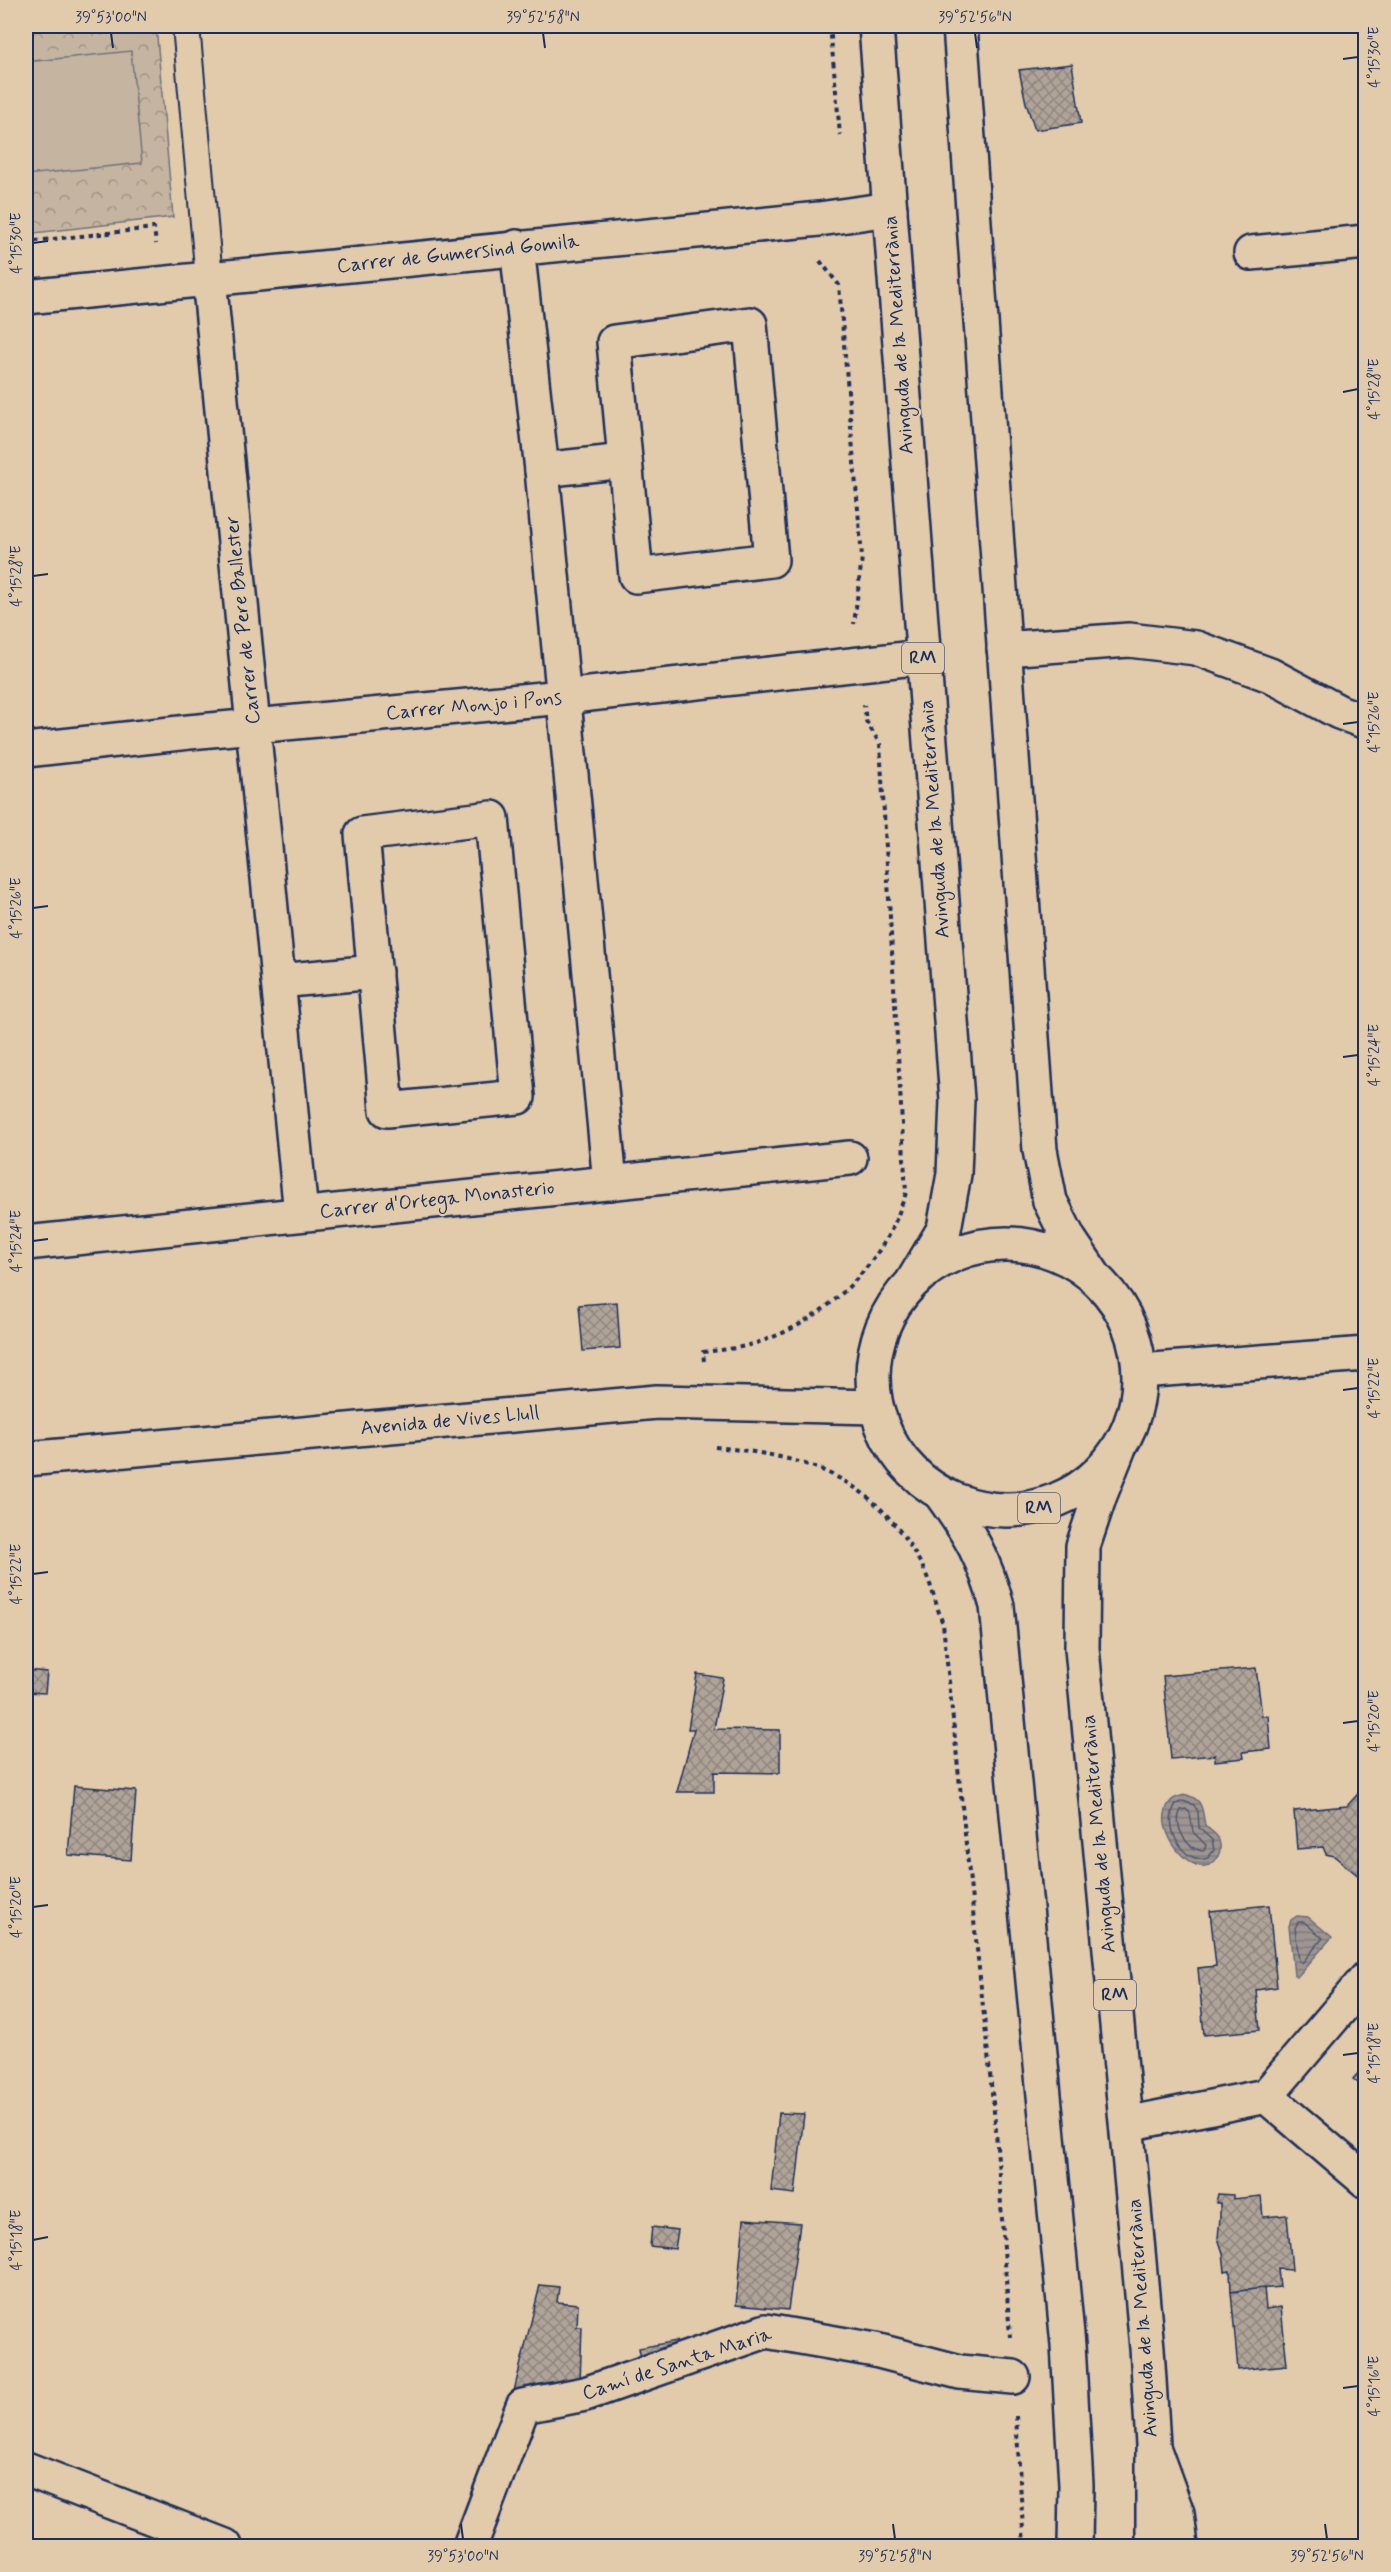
<svg xmlns="http://www.w3.org/2000/svg" width="1391" height="2572" font-family="Mynerve,sans-serif">
  <style>
    .park { fill: url(#park-crowns); stroke: #70727f; stroke-width: 1.5 }
    .garden { fill: #c5b4a0; stroke: #70727f; stroke-width: 1.5 }
    .water { fill: url(#water-rules); stroke: #6a6c7d; stroke-width: 1.5 }
    .lines { fill: none; stroke-linecap: round; stroke-linejoin: round }
    .shore { stroke: #4f5872; stroke-width: 1.5 }
    .building { fill: url(#building-cross-hatch); stroke: #1b2f5e; stroke-width: 1.5 }
    .lane-casing { stroke: #1b2f5e; stroke-width: 30 }
    .street-casing { stroke: #1b2f5e; stroke-width: 38 }
    .secondary-casing { stroke: #1b2f5e; stroke-width: 38 }
    .primary-casing { stroke: #1b2f5e; stroke-width: 38 }
    .path { stroke: #1b2f5e; stroke-width: 4; stroke-dasharray: 4.5 4.5; stroke-linecap: butt }
    .lane { stroke: #e2cbab; stroke-width: 26 }
    .street { stroke: #e2cbab; stroke-width: 33 }
    .secondary { stroke: #e2cbab; stroke-width: 33 }
    .primary { stroke: #e2cbab; stroke-width: 33 }
    .ticks { fill: none; stroke: #1b2f5e; stroke-width: 2 }
    .labels { text-anchor: middle; dominant-baseline: central; stroke-width: 4.5; stroke-linejoin: round; paint-order: stroke }
    .shield { fill: #e2cbab; stroke: #575e75; stroke-width: 1.5 }
    .shield-label { font-size: 18px; font-weight: bold; fill: #1b2f5e }
    .street-label { font-size: 20px; fill: #1b2f5e; stroke: #e2cbab }
    .neatline { fill: none; stroke: #1b2f5e; stroke-width: 2 }
    .ticks-label { font-size: 15px; text-anchor: middle; fill: #1b2f5e }
  </style>
  <defs>
    <pattern id="park-crowns" width="20" height="18" patternUnits="userSpaceOnUse" patternTransform="scale(1.5)"><rect width="20" height="18" fill="#c5b4a0"/><path d="M2 6a3 3 0 1 1 6 0M12 15a3 3 0 1 1 6 0" fill="none" stroke="#9f9386"/></pattern>
    <pattern id="water-rules" width="6" height="5" patternUnits="userSpaceOnUse" patternTransform="scale(1.5)"><rect width="6" height="5" fill="#9e9591"/><path d="M0 2.5h6" fill="none" stroke="#807a7a"/></pattern>
    <pattern id="building-cross-hatch" width="8" height="8" patternUnits="userSpaceOnUse" patternTransform="scale(1.5)"><rect width="8" height="8" fill="#b0a498"/><path d="M0 0l8 8M0 8l8-8" fill="none" stroke="#8e867f"/></pattern>
  </defs>
  <rect width="100%" height="100%" fill="#e2cbab"/>
  <filter id="ink" filterUnits="userSpaceOnUse"><feTurbulence type="fractalNoise" baseFrequency=".0167" numOctaves="2"/><feDisplacementMap in="SourceGraphic" scale="12" xChannelSelector="R" yChannelSelector="G"/><feConvolveMatrix kernelMatrix="1 2 1 2 8 2 1 2 1" color-interpolation-filters="sRGB"/></filter>
  <g filter="url(#ink)">
    <polygon class="park" points="26,26 156,26 173,217 26,234"/>
    <polygon class="garden" points="131,51 142,163 26,175 26,62"/>
    <g class="water">
      <path d="M1187,1795C1204,1800 1202,1811 1205,1825C1208,1830 1215,1832 1218,1838C1221,1844 1221,1850 1218,1856C1202,1888 1156,1838 1166,1810C1169,1799 1177,1796 1187,1795Z"/>
      <polygon points="1297,1916 1308,1917 1332,1937 1297,1977 1294,1975 1289,1926 1291,1920"/>
    </g>
    <g class="lines">
      <g class="shore">
        <path d="M1183,1801L1194,1805L1198,1812L1199,1828L1212,1840L1214,1850L1208,1858C1182,1866 1162,1824 1176,1804Z"/>
        <path d="M1186,1809L1190,1813L1193,1832L1206,1845L1204,1851C1187,1851 1172,1825 1181,1810Z"/>
        <polygon points="1298,1922 1304,1922 1323,1938 1302,1963 1299,1961 1295,1928"/>
      </g>
    </g>
    <g class="building">
      <polygon points="1072,64 1081,123 1035,130 1026,103 1019,70"/>
      <polygon points="617,1302 620,1348 583,1351 579,1305"/>
      <polygon points="26,1559 34,1560 30,1602 26,1602"/>
      <polygon points="1256,1668 1262,1716 1268,1716 1271,1749 1243,1752 1244,1758 1215,1761 1215,1755 1171,1759 1163,1676"/>
      <polygon points="26,1670 47,1672 45,1693 26,1692"/>
      <polygon points="697,1674 723,1678 714,1729 780,1730 780,1773 714,1772 714,1792 677,1792 694,1729 688,1729"/>
      <polygon points="1366,1785 1366,1882 1334,1856 1326,1854 1323,1847 1297,1849 1294,1811 1347,1806"/>
      <polygon points="74,1786 136,1791 131,1860 68,1855"/>
      <polygon points="1269,1905 1277,1987 1256,1990 1260,2030 1204,2035 1198,1968 1216,1966 1210,1911"/>
      <polygon points="1366,2064 1366,2106 1363,2087 1353,2079"/>
      <polygon points="779,2113 804,2114 795,2194 771,2191"/>
      <polygon points="1218,2194 1233,2195 1233,2199 1261,2196 1263,2217 1287,2215 1292,2270 1278,2269 1280,2287 1231,2292 1230,2270 1225,2271 1223,2253 1218,2238 1220,2218 1220,2203 1216,2203"/>
      <polygon points="744,2219 800,2223 788,2310 736,2305"/>
      <polygon points="652,2227 678,2230 675,2249 650,2246"/>
      <polygon points="540,2285 559,2287 557,2302 578,2304 577,2327 582,2327 580,2381 514,2391"/>
      <polygon points="1264,2288 1266,2309 1281,2307 1287,2365 1238,2370 1231,2292"/>
      <polygon points="676,2341 680,2360 643,2371 639,2348"/>
    </g>
    <g class="lines">
      <defs>
        <polyline id="lane" points="186,26 209,278"/>
        <g id="street">
          <polyline points="517,247 542,470 610,1183"/>
          <polyline points="1251,253 1366,242"/>
          <polyline points="209,278 301,1214"/>
          <polyline points="26,297 819,219 890,209"/>
          <polygon points="750,324 771,560 636,576 614,342"/>
          <polyline points="542,470 625,461"/>
          <polyline points="1004,649 1129,640 1196,648 1270,675 1339,712 1366,722"/>
          <polyline points="26,750 189,732 563,697 923,657"/>
          <polygon points="492,818 518,1097 387,1110 362,834"/>
          <polyline points="278,981 375,972"/>
          <polyline points="26,1243 850,1158"/>
          <polyline points="1140,1371 1366,1354"/>
          <polyline points="1366,1979 1266,2096 1366,2181"/>
          <polyline points="1127,2124 1266,2096"/>
          <polyline points="1154,2450 1177,2513 1181,2546"/>
          <polyline points="26,2469 225,2546"/>
          <polyline points="470,2546 523,2406 585,2394 766,2331 875,2350 960,2372 1013,2377"/>
        </g>
        <polyline id="secondary" points="26,1459 657,1402 876,1407"/>
        <g id="primary">
          <polyline points="876,26 957,1100 954,1174 944,1229 913,1281"/>
          <polyline points="960,26 1040,1150 1050,1201 1069,1239 1094,1276"/>
          <circle cx="1006" cy="1377" r="133"/>
          <polyline points="1118,1450 1100,1495 1083,1546 1082,1648 1147,2348 1153,2445 1153,2546"/>
          <path d="M941,1494C970,1534 984,1558 997,1606L1068,2345L1076,2485L1075,2546"/>
        </g>
      </defs>
      <use href="#lane" class="lane-casing"/>
      <use href="#street" class="street-casing"/>
      <use href="#secondary" class="secondary-casing"/>
      <use href="#primary" class="primary-casing"/>
      <g class="path">
        <polyline points="830,26 840,135"/>
        <polyline points="26,242 154,228 156,244"/>
        <polyline points="820,261 839,285 862,557 854,624"/>
        <path d="M704,1361L703,1352C719,1350 735,1349 749,1345C809,1329 861,1286 890,1232C897,1220 901,1206 906,1193L880,744L866,721L864,705"/>
        <path d="M715,1447C811,1457 875,1477 923,1568C932,1585 936,1606 943,1624L996,2131L1010,2337"/>
        <polyline points="1016,2416 1024,2546"/>
      </g>
      <use href="#lane" class="lane"/>
      <use href="#street" class="street"/>
      <use href="#secondary" class="secondary"/>
      <use href="#primary" class="primary"/>
    </g>
  </g>
  <path class="ticks" d="M111,33L113,48M543,33L545,48M975,33L977,48M1343,59L1358,57M33,243L48,241M1343,392L1358,389M33,576L48,574M1343,724L1358,722M33,908L48,906M1343,1057L1358,1055M33,1241L48,1239M1343,1390L1358,1388M33,1574L48,1572M1343,1723L1358,1721M33,1907L48,1905M1343,2055L1358,2053M33,2240L48,2237M1343,2388L1358,2386M461,2524L463,2539M893,2524L895,2539M1325,2524L1327,2539"/>
  <g class="labels">
    <g class="shield">
      <rect x="902" y="643" width="42" height="30" rx="4.5"/>
      <rect x="1018" y="1493" width="42" height="30" rx="4.5"/>
      <rect x="1094" y="1980" width="42" height="30" rx="4.5"/>
    </g>
    <g class="shield-label">
      <text x="923" y="658">RM</text>
      <text x="1039" y="1508">RM</text>
      <text x="1115" y="1995">RM</text>
    </g>
    <g class="street-label">
      <text transform="translate(458 254) rotate(-6)">Carrer de Gumersind Gomila</text>
      <text transform="translate(899 335) rotate(-94)">Avinguda de la Mediterrània</text>
      <text transform="translate(243 620) rotate(-96)">Carrer de Pere Ballester</text>
      <text transform="translate(474 706) rotate(-5)">Carrer Monjo i Pons</text>
      <text transform="translate(935 819) rotate(-94)">Avinguda de la Mediterrània</text>
      <text transform="translate(437 1200) rotate(-6)">Carrer d'Ortega Monasterio</text>
      <text transform="translate(450 1421) rotate(-5)">Avenida de Vives Llull</text>
      <text transform="translate(1099 1834) rotate(-95)">Avinguda de la Mediterrània</text>
      <text transform="translate(1143 2318) rotate(-94)">Avinguda de la Mediterrània</text>
      <text transform="translate(677 2364) rotate(-18)">Camí de Santa Maria</text>
    </g>
  </g>
  <rect width="1391" height="2572" fill="none" stroke="#e2cbab" stroke-width="66"/>
  <rect x="33" y="33" width="1325" height="2506" class="neatline"/>
  <g class="ticks-label">
    <text x="111" y="22">39°53'00"N</text>
    <text x="543" y="22">39°52'58"N</text>
    <text x="975" y="22">39°52'56"N</text>
    <text transform="translate(1374 57) rotate(-90)" y="5">4°15'30"E</text>
    <text transform="translate(16 243) rotate(-90)" y="5">4°15'30"E</text>
    <text transform="translate(1374 389) rotate(-90)" y="5">4°15'28"E</text>
    <text transform="translate(16 576) rotate(-90)" y="5">4°15'28"E</text>
    <text transform="translate(1374 722) rotate(-90)" y="5">4°15'26"E</text>
    <text transform="translate(16 908) rotate(-90)" y="5">4°15'26"E</text>
    <text transform="translate(1374 1055) rotate(-90)" y="5">4°15'24"E</text>
    <text transform="translate(16 1241) rotate(-90)" y="5">4°15'24"E</text>
    <text transform="translate(1374 1388) rotate(-90)" y="5">4°15'22"E</text>
    <text transform="translate(16 1574) rotate(-90)" y="5">4°15'22"E</text>
    <text transform="translate(1374 1721) rotate(-90)" y="5">4°15'20"E</text>
    <text transform="translate(16 1907) rotate(-90)" y="5">4°15'20"E</text>
    <text transform="translate(1374 2053) rotate(-90)" y="5">4°15'18"E</text>
    <text transform="translate(16 2240) rotate(-90)" y="5">4°15'18"E</text>
    <text transform="translate(1374 2386) rotate(-90)" y="5">4°15'16"E</text>
    <text x="463" y="2561">39°53'00"N</text>
    <text x="895" y="2561">39°52'58"N</text>
    <text x="1327" y="2561">39°52'56"N</text>
  </g>
</svg>
